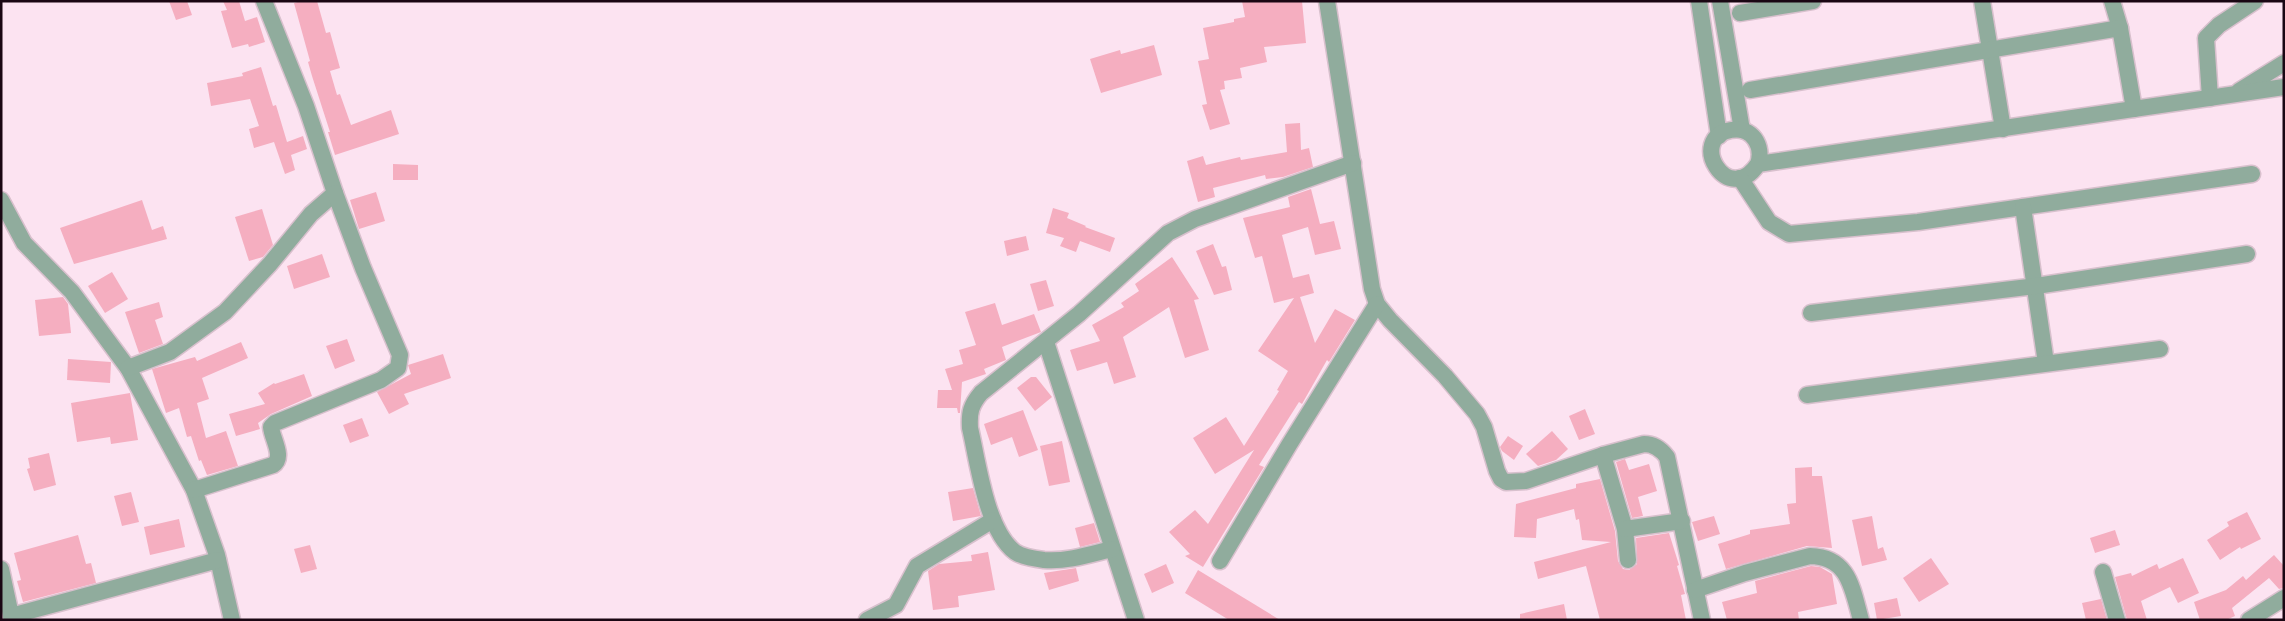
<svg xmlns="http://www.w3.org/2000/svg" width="2285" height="621" font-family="Barlow,sans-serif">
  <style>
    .building { fill: #f5aec0 }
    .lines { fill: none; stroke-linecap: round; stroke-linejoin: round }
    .minor-casing { stroke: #d8c0cd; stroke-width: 19 }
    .minor { stroke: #90ac9d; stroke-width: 16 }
  </style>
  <rect width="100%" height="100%" fill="#fce3f1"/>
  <g class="building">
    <polygon points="169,1 187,1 192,15 176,20"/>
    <polygon points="223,1 239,1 245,21 257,17 265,42 249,47 248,44 232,48 221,11 227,10"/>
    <polygon points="301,1 317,1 326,33 330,32 340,68 330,71 337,95 340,94 351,125 391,110 399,134 335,155 328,132 330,132 312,76 308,62 310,61 294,3"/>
    <polygon points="1242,1 1302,1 1306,43 1264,47 1267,62 1240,68 1242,78 1224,81 1225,89 1220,90 1230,124 1210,130 1202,105 1207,104 1198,61 1209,59 1203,28 1234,22 1234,19 1245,17"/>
    <polygon points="1154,45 1162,75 1101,93 1090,59 1120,50 1121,54"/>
    <polygon points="261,67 273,106 276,105 287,142 303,136 307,149 291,155 295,170 285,174 274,142 254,148 249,129 259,126 250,99 211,106 207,83 243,76 242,73"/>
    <polygon points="1300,123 1301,150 1309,148 1313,167 1283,177 1266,179 1265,175 1213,188 1215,197 1198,202 1187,161 1203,156 1206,165 1240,157 1241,160 1287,152 1285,124"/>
    <polygon points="393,164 418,165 418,180 393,180"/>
    <polygon points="1311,189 1320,224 1334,221 1341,249 1315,255 1308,227 1282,235 1293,278 1309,274 1314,293 1300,297 1315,343 1335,309 1355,320 1329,362 1327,360 1302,404 1299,402 1259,465 1264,467 1203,567 1185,556 1190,554 1169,532 1195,510 1208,524 1254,450 1215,474 1193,438 1226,417 1244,446 1279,391 1277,390 1288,371 1258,351 1294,298 1274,303 1262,256 1255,258 1243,218 1290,207 1288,197"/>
    <polygon points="376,192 385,221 359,229 350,200"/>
    <polygon points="142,200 152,230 163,226 167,239 74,264 60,228"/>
    <polygon points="1053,208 1069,213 1067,218 1086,226 1085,227 1115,238 1110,252 1080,241 1076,252 1060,246 1064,238 1046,233"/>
    <polygon points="262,209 273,245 263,257 249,261 235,217"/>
    <polygon points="1026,236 1029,250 1007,256 1004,241"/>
    <polygon points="1213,244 1222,267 1226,266 1232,290 1214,295 1196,251"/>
    <polygon points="322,254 330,277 294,289 287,266"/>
    <polygon points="1172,257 1199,299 1194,300 1209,350 1185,358 1169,307 1123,337 1136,377 1114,384 1107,362 1077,371 1070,350 1100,341 1092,325 1124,307 1121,303 1139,291 1135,284"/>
    <polygon points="112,272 128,299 105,313 88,286"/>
    <polygon points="1046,280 1054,306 1038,311 1030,284"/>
    <polygon points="63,297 68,304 71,333 39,336 35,300"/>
    <polygon points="159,302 163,317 155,320 163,344 139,353 125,312"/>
    <polygon points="995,303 1002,325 1034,314 1041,332 1002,347 1006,360 984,369 986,374 962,382 960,413 958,413 957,408 937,408 938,390 952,390 945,369 963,364 959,350 976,345 965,312"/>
    <polygon points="347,339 355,361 335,369 326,346"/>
    <polygon points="241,342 248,358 202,378 209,399 197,403 206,438 226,431 238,466 207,475 201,460 199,461 191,436 187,437 179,408 166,413 152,369 195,357 197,361"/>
    <polygon points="443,354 451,378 404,394 409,404 389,414 377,392 411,374 408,365"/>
    <polygon points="68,359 111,362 110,383 67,380"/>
    <polygon points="304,374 312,396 271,414 258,423 260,429 236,436 229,414 265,404 258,393 274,383 275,384"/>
    <polygon points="1031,377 1036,377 1052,397 1035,411 1017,388"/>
    <polygon points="130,393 138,440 111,444 110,437 77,442 71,403"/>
    <polygon points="1585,409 1595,434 1579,440 1569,416"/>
    <polygon points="1023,410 1038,450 1019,457 1012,437 991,445 984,424"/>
    <polygon points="362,418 369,436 350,443 343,425"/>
    <polygon points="1552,431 1568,449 1556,460 1538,466 1526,454"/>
    <polygon points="1508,436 1523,446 1514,460 1502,451 1500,447"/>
    <polygon points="1062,441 1070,482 1049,486 1040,446"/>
    <polygon points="49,453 56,485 34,491 27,469 30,468 28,458"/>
    <polygon points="1625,459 1629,470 1649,464 1657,491 1638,497 1643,516 1632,518 1616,462"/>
    <polygon points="1812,467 1812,476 1822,476 1832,548 1807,546 1726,569 1718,544 1750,534 1750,530 1790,524 1787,504 1796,503 1795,468"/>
    <polygon points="1600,479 1615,531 1618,561 1623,569 1629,570 1637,564 1636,538 1669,533 1679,565 1677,566 1685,594 1681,595 1686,620 1600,620 1586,566 1538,579 1534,562 1611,542 1582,540 1579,519 1576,520 1574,509 1537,519 1536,538 1514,537 1516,504 1576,488 1576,484"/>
    <polygon points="973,488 981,516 953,521 948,492"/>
    <polygon points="131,492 139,522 122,526 114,496"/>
    <polygon points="2247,512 2261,539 2241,549 2240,547 2220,560 2207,540 2229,526 2227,522"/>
    <polygon points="1714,516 1720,534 1698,541 1692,522"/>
    <polygon points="1872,516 1878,549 1883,547 1887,560 1862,566 1852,520"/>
    <polygon points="179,519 185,547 150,555 144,527"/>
    <polygon points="1094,523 1100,542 1080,547 1075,528"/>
    <polygon points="2115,530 2120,545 2095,553 2090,538"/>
    <polygon points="78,535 86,564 91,563 96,583 23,602 17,581 21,580 14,553"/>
    <polygon points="310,545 317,569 301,573 294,549"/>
    <polygon points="988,552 995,590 958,596 959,607 933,610 928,571 939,564 972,561 971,555"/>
    <polygon points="2274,555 2284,566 2284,588 2279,589 2269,578 2232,608 2235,616 2226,620 2200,620 2194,602 2226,590 2243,576 2246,580"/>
    <polygon points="1931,558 1949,584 1919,602 1903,578"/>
    <polygon points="2183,558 2199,593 2178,603 2170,587 2141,601 2147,620 2127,620 2115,577 2131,573 2132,576 2157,564 2159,569"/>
    <polygon points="1166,564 1174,583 1152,593 1144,574"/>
    <polygon points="1811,566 1820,567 1832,574 1837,604 1798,612 1799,620 1727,620 1722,602 1757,593 1755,581"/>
    <polygon points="1076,568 1079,581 1049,590 1044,573"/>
    <polygon points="1198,570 1280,620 1229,620 1185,593"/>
    <polygon points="1897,598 1901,616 1877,620 1874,603"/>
    <polygon points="2101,599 2107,620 2086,620 2082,603"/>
    <polygon points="1564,604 1567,620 1520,620 1520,614"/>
  </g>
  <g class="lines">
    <defs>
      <g id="minor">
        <path d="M1327,1L1372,289L1377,304L1390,320L1445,376L1477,414L1484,427L1497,471L1501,479L1506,482L1526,481L1603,455L1644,444C1654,444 1661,449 1667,457L1702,620"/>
        <polyline points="1699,1 1719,136"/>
        <polyline points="1720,1 1742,130"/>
        <polyline points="1982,1 2003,129"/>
        <polyline points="2112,1 2120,28"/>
        <polyline points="1740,13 1813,1"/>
        <polyline points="1750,90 2120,28 2134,109"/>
        <polyline points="2239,91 2284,63"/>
        <polyline points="2210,98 2206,38 2219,25 2255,1"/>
        <path d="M1758,164C1764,146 1752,126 1731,130C1686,138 1728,209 1758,164L2284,87"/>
        <polyline points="1740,178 1769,222 1789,234 1918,222 2252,174"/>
        <polyline points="1,200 24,243 72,292 128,368 194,490 217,555 232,620"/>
        <polyline points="2023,207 2046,363"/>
        <polyline points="1811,313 2036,286 2247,254"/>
        <polyline points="1046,342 1136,620"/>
        <polyline points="128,368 170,352 225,312 270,264 311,214 335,193 306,106 264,1"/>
        <polyline points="1807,395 2160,349"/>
        <polyline points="1603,455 1625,529 1628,560"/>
        <path d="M194,490L273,465C285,457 272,439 271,427L275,423L381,380L398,368L400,355L363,268L335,193"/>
        <polyline points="1625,529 1682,521"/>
        <path d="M1112,549C1091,554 1067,562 1044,560C1036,559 1022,557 1015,552C986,530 978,462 970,428C969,412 971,405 981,393L1079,314L1168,233L1195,219L1353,163"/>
        <polyline points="1220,561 1289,445 1377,304"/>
        <polyline points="1,569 12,620"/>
        <polyline points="2103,572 2117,620"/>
        <path d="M1695,590L1745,573L1810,556C1849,557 1852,588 1861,620"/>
        <polyline points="11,616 218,560"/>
        <polyline points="867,620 896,605 917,566 993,520"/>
        <polyline points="2249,620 2284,598"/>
      </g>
    </defs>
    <use href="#minor" class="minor-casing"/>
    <use href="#minor" class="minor"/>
  </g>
  <rect width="2285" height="621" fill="none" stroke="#1a0613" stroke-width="5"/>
</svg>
